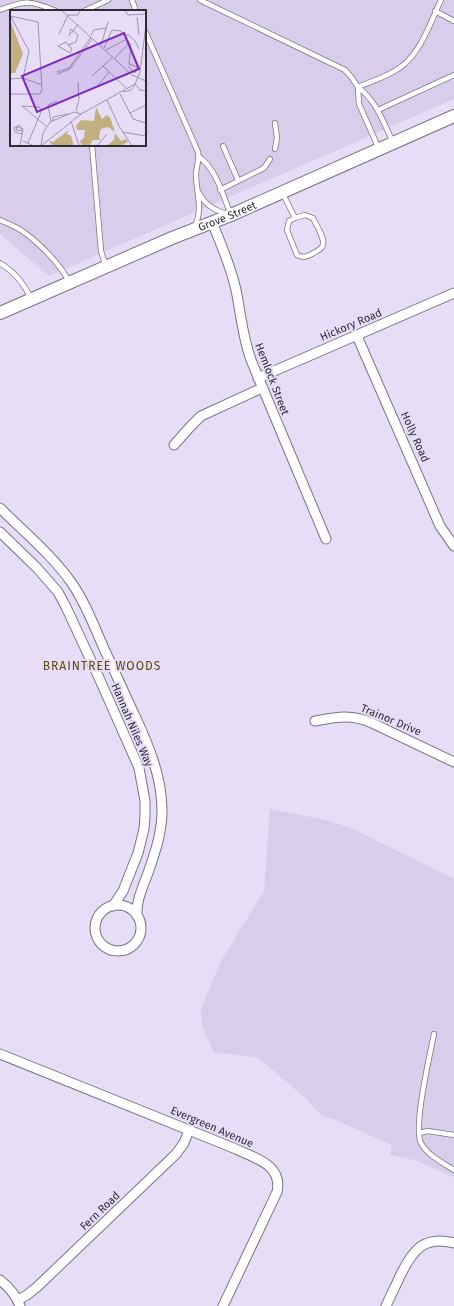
<svg xmlns="http://www.w3.org/2000/svg" width="454" height="1306" font-family="'Fira Sans',sans-serif">
  <style>
    .built { fill: #d9cdec; fill-rule: evenodd }
    .lines { fill: none; stroke-linecap: round; stroke-linejoin: round }
    .lane-casing { stroke: #7b7289; stroke-width: 6 }
    .street-casing { stroke: #7b7289; stroke-width: 11 }
    .secondary-casing { stroke: #7b7289; stroke-width: 14 }
    .lane { stroke: #fff; stroke-width: 4.5 }
    .street { stroke: #fff; stroke-width: 9 }
    .secondary { stroke: #fff; stroke-width: 12 }
    .labels { text-anchor: middle; dominant-baseline: central; stroke-width: 4; stroke-linejoin: round; paint-order: stroke }
    .street-label { font-size: 11px; fill: #302c36; stroke: #e7ddf7 }
    .neighbourhood-label { font-size: 12px; letter-spacing: 1px; fill: #5e490a; stroke: #e7ddf7 }
    .inset-road { fill: none; stroke: #9e96aa; stroke-width: 1 }
    .view { fill: #7b2cbf; fill-opacity: 0.15; stroke: #7b2cbf; stroke-width: 2 }
    .inset-edge { fill: none; stroke: #302c36; stroke-width: 2 }
  </style>
  <rect width="100%" height="100%" fill="#e7ddf7"/>
  <g class="built">
    <path d="M0,0H454V99L49,276L0,234ZM11,11H145V145H11Z"/>
    <polygon points="270,809 326,820 351,828 454,879 454,1177 415,1160 390,1155 392,1145 333,1119 322,1116 305,1098 259,1058 214,1052 202,1026 201,1009 220,963 264,891"/>
  </g>
  <g class="lines">
    <defs>
      <g id="lane">
        <polyline points="132,0 136,11"/>
        <path d="M200,0L345,70L352,78L358,87C372,81 390,76 402,66C421,52 431,21 441,0"/>
        <path d="M0,10C27,0 29,0 56,11"/>
        <polyline points="84,11 108,0"/>
        <polyline points="435,11 454,21"/>
        <path d="M145,31L198,152C200,159 196,167 196,174C196,192 204,210 194,227"/>
        <polyline points="378,110 454,75"/>
        <polyline points="92,145 101,251 106,267"/>
        <polyline points="223,146 238,180"/>
        <polyline points="275,149 277,138 275,123"/>
        <path d="M379,149L359,104L358,87C377,102 382,120 393,142"/>
        <path d="M199,157C216,168 223,196 231,215"/>
        <polyline points="220,190 264,168 270,159"/>
        <path d="M199,193C205,205 215,211 228,214"/>
        <path d="M283,194L295,218L289,221L287,230L297,255C303,258 306,257 312,254C315,252 320,250 322,247C327,241 316,225 313,218L305,215L295,218"/>
        <path d="M0,220C8,224 18,227 25,233C39,243 62,266 69,282"/>
        <path d="M0,263C15,272 24,283 31,299"/>
        <path d="M434,1034C430,1055 413,1126 421,1143C428,1156 442,1162 454,1170"/>
        <polyline points="419,1133 428,1131 454,1135"/>
      </g>
      <g id="street">
        <path d="M212,222C221,244 231,267 236,290C241,314 242,335 251,360L326,539"/>
        <polyline points="357,336 440,526 454,546"/>
        <polyline points="258,378 454,293"/>
        <polyline points="174,445 190,427 201,416 262,388"/>
        <path d="M0,508C24,532 52,555 71,582C86,603 95,629 106,653C116,674 125,695 135,716C149,746 162,777 162,811C162,831 156,850 149,870C144,885 136,899 137,916"/>
        <polyline points="0,532 37,568 58,592 66,607 100,680 139,768 145,801 145,816 144,829 138,853 123,891 113,906"/>
        <path d="M315,721C337,717 351,714 372,723L454,762"/>
        <circle cx="118" cy="928" r="23"/>
        <path d="M0,1054L236,1149C255,1158 283,1165 277,1192L223,1306"/>
        <path d="M0,1280C9,1287 16,1295 20,1306"/>
        <polyline points="18,1300 27,1295 37,1287 176,1154 184,1143 189,1130"/>
        <path d="M386,1306C391,1295 396,1285 401,1274C413,1250 424,1235 454,1243"/>
      </g>
      <g id="secondary">
        <path id="s1" d="M0,313L172,238L231,215L454,116"/>
      </g>
    </defs>
    <use href="#lane" class="lane-casing"/>
    <use href="#street" class="street-casing"/>
    <use href="#secondary" class="secondary-casing"/>
    <use href="#lane" class="lane"/>
    <use href="#street" class="street"/>
    <use href="#secondary" class="secondary"/>
  </g>
  <g class="labels">
    <g class="street-label">
      <text stroke="none"><textPath href="#s1" startOffset="247">Grove Street</textPath></text>
      <text transform="translate(351 325) rotate(-23)">Hickory Road</text>
      <text transform="translate(272 379) rotate(69)">Hemlock Street</text>
      <text transform="translate(415 437) rotate(66)">Holly Road</text>
      <text transform="translate(391 720) rotate(23)">Trainor Drive</text>
      <text transform="translate(132 725) rotate(67)">Hannah Niles Way</text>
      <text transform="translate(212 1127) rotate(23)">Evergreen Avenue</text>
      <text transform="translate(100 1211) rotate(-44)">Fern Road</text>
    </g>
    <g class="neighbourhood-label">
      <text x="102" y="666">BRAINTREE WOODS</text>
    </g>
  </g>
  <g transform="translate(10 10)">
    <rect width="136" height="136" fill="#e7ddf7"/>
    <path d="M0,10L13,44L5,63H0ZM86,97L92,109L98,104L97,106L100,107L105,122L98,117L91,119L89,126L90,130H83L79,136L72,135L70,131L74,128L75,120H67L66,116L71,110L84,111ZM59,120L57,124L61,126L64,136H42L39,130L43,132ZM105,123L111,131L116,129L118,132L110,136H96L104,130Z" fill="#c3b080"/>
    <path class="inset-road" d="M51,0L122,65L136,71M115,1L118,5L136,4M0,6L28,12L32,80L30,84H0M1,7L19,41L13,68M127,7L129,25M49,24L58,5H68L70,0M61,24L68,14M81,25L84,20L96,18M115,25H119L125,31L129,39M56,32L62,39L60,43L48,36ZM58,35L66,32L68,25L61,19L59,26M91,35L98,12M94,38L102,20L111,21L121,35L119,54L130,58M96,40L115,30M105,48L119,33M93,56L116,78M118,56L125,63L127,57M47,62L59,58L81,27M47,64L60,59L82,29M82,66L103,47M13,68L32,75M0,69L13,68M125,74L130,80L136,81M86,78L99,62M113,82L121,80L125,75M110,84L123,109L136,113M97,90L109,116L122,136M12,96L29,97L32,100L18,133M12,96L36,116M66,101L69,89L68,72M120,103L136,95M43,111V107L58,104M61,111L69,136M41,112L38,95L47,91M13,121L6,120L7,117L13,119M112,122L136,126M12,124L5,122L4,118L9,115L13,119M13,131L24,136M31,135L33,123L40,112L64,102L71,104M10,136L13,119M31,136L71,104L125,74L130,62L136,15M87,136L97,124"/>
    <path class="view" d="M114,23L129,59L27,102L12,66Z"/>
    <rect width="136" height="136" class="inset-edge"/>
  </g>
</svg>
